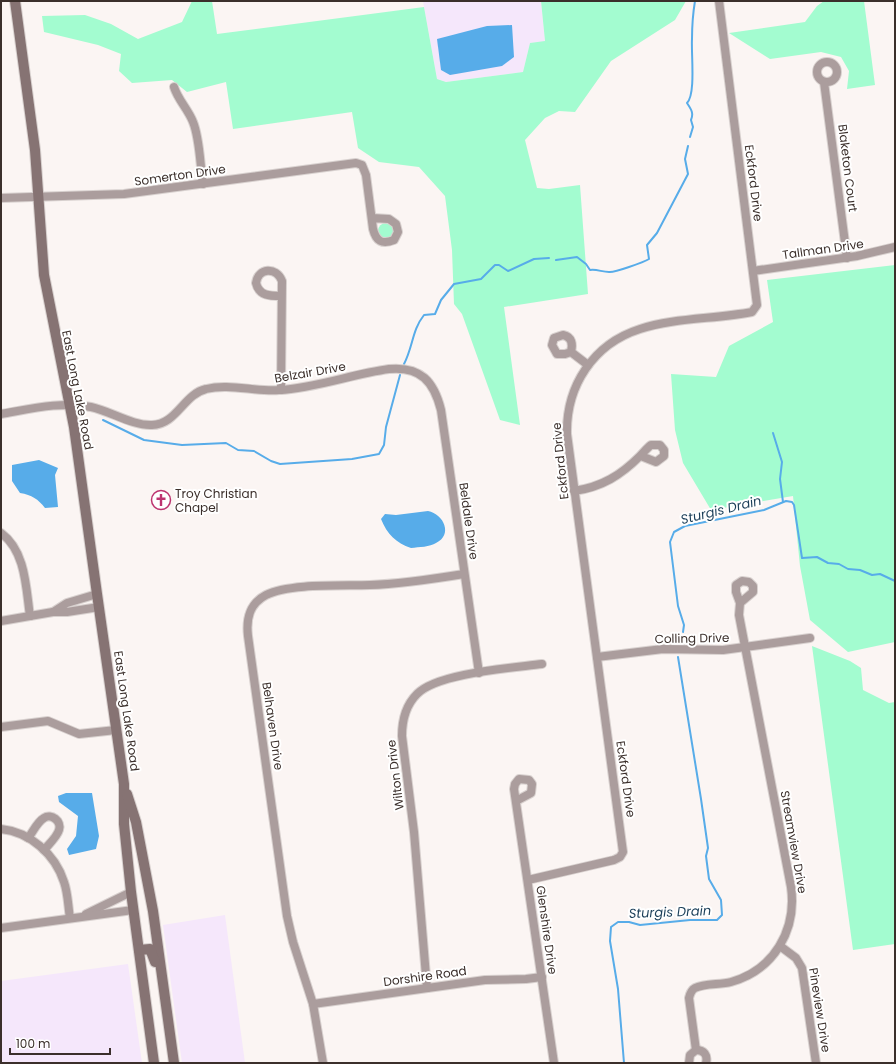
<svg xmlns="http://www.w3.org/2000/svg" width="896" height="1064" font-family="Poppins,sans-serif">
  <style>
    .commercial { fill: #f5e7fb }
    .green { fill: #a3fcd0 }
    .water { fill: #57ace9 }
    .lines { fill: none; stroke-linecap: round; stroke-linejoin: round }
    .stream { stroke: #57ace9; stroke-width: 2 }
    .minor-casing { stroke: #d8d1cf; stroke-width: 10 }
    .secondary-casing { stroke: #d8d1cf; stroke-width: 12 }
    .minor { stroke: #ab9d9d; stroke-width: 8 }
    .secondary { stroke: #867373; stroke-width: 10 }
    .labels { text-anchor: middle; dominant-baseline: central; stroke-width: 4; stroke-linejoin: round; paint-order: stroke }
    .street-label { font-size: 12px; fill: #3b2f2b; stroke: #fff }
    .poi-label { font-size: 12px; fill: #3b2f2b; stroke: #fff; text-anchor: start }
    .water-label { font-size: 13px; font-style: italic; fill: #1b3e58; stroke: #fff }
  </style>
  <rect width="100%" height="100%" fill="#fbf5f3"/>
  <g class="commercial">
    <polygon points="423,1 541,1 545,42 530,43 523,72 446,82 437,79"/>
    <polygon points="225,915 245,1063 182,1063 163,925"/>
    <polygon points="128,964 142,1063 1,1063 1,981"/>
  </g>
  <g class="green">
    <polygon points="192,1 212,1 217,34 424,7 437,79 446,82 523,72 530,43 545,41 541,1 686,1 675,20 611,61 575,112 559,111 545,118 525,140 537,188 549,189 580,185 588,294 504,307 520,425 500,420 462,314 454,304 452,250 445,196 419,167 379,162 358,148 352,112 233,129 226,82 187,92 172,80 132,83 119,71 121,54 98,45 44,32 42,16 85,15 111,24 138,39 182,22"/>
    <polygon points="824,1 864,1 875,85 847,89 849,71 841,57 821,52 770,59 729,33 805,22 817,6"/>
    <circle cx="386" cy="231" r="8"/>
    <polygon points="895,265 895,642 848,652 810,620 800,566 793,496 711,510 683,463 675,430 671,374 716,377 729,346 773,322 767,280"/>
    <polygon points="812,646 850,661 861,668 863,690 889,703 895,702 895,944 853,950"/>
  </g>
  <g class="water">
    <polygon points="512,25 514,57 502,66 450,75 441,70 437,39 487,26"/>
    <path d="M39,460L58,468L55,475L58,507L45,508C38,499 32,495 20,493L12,481V465Z"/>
    <path d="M428,511C444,514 453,535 436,543C430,547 419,547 411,548C396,543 387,534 381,519L385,514L396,515Z"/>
    <polygon points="66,793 92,793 99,836 96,849 69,855 67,849 76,836 78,816 59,802 58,796"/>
  </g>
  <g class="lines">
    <g class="stream">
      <path d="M690,137L693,127L691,120C694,113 691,109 687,103C696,94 691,53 692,39C692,27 693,13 695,1"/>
      <path d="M556,260L577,257L586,264L590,270C597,269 602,272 609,272C614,273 644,262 649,259L647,245L657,233L688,174L685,159L688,146"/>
      <path d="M404,364C413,347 412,330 424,315L435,314L441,300L454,284L481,279L495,265H499L508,271L534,259L549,258"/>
      <polyline points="103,420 144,440 182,445 226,443 238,450 254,451 271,461 280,464 352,459 379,454 384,445 386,427 400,375"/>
      <polyline points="773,433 782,462 780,479 783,502"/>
      <polyline points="683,632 684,625 678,606 670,542 674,532 685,526 764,510 786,501 792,502 794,505 802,558 817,557 828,563 839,564 848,569 860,570 872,575 880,574 895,581"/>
      <polyline points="624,1063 618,989 610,941 611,927 618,922 629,922 640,925 690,920 717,920 722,915 721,900 709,879 706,856 708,848 701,799 678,657"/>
    </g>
    <defs>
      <g id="minor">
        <circle cx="827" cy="72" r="10"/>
        <polyline points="824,82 847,258"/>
        <path d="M174,87C178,100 188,109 193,122C200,139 200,165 203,184"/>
        <path d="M1,198L124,194L356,163L362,165L366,175L373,229C376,241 382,245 394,240L398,232L396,224L389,219L372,218"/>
        <polyline points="753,271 857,256 895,247"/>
        <path d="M571,352L565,354H557L552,345L554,338L563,335C572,337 573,344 571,352L588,365"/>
        <path d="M281,390L282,281C276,266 258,268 256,283C259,296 270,296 281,296"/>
        <path d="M1,414C30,409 62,401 91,407C110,411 133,426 152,425C176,425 184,394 206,389C229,383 255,392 279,390C316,388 352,374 389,369C421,366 434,382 441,410L479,673"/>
        <path d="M574,491C602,487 621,475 640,456C644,452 647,448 651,445H660L664,450V456L656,462L641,456"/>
        <path d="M1,533C26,551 26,589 30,616"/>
        <polyline points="97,594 67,603 53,612 67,612 99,607"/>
        <polyline points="1,621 53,612"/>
        <polyline points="597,657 663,649 723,650 810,638"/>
        <polyline points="1,727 48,721 79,734 116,730"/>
        <polyline points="516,801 531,793 532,784 529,780 519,779 515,784 514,789 554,1063"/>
        <path d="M1,829C30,832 55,854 64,882C68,893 68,906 70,918"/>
        <path d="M28,838C33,832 37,822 44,818C51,813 62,821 59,830C57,837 49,844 44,850"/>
        <path d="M528,880L614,860L620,857L623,852L567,434C566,386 593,344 640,329C673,318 716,319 752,312L757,305L719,1"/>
        <polyline points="86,914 131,892"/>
        <polyline points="1,928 133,910"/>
        <polyline points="780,946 796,958 802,968 816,1063"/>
        <path d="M427,988L414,832L402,736C402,720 406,705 417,694C437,673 512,668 542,664"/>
        <polyline points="313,1004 485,980 526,979 542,977"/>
        <path d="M696,1050L689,998C690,994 691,990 695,988C705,983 720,985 731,982C774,970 797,930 791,887L739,615L740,603L753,592V586L749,582L742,581L736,585V592L740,603"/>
        <path d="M323,1063L313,1004L293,942L287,916L248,636C246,619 249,604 266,595C289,583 343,586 370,585C401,584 433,579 464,574"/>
        <path d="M689,1063L690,1055L696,1050C704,1050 708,1055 706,1063"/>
      </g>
      <g id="secondary">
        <polyline points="15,1 35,150 44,275 74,427 97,594 124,784 124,824 131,892 154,1063"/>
        <polyline points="127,794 136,822 153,911 174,1063"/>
        <polyline points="139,950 150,949 155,962"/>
      </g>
    </defs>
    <use href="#minor" class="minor-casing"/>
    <use href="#secondary" class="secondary-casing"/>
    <use href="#minor" class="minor"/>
    <use href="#secondary" class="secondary"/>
  </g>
  <defs>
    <symbol id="church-ring" viewBox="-11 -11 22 22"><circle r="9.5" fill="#fff" stroke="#bd3470" stroke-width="1.5"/><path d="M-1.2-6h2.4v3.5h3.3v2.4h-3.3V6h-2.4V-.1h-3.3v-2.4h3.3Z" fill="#bd3470"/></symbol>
  </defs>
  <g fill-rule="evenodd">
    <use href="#church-ring" x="150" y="489" width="22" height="22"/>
  </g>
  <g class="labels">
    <g class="street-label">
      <text transform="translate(848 168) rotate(83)">Blaketon Court</text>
      <text transform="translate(180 175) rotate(-8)">Somerton Drive</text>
      <text transform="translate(754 183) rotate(83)">Eckford Drive</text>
      <text transform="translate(823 249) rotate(-8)">Tallman Drive</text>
      <text transform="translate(310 372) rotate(-10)">Belzair Drive</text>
      <text transform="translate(78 390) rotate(79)">East Long Lake Road</text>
      <text transform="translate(560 461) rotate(-96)">Eckford Drive</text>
      <text transform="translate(469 521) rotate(82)">Beldale Drive</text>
      <text transform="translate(692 638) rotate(-1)">Colling Drive</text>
      <text transform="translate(127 711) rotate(82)">East Long Lake Road</text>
      <text transform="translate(273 726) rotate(82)">Belhaven Drive</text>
      <text transform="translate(395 775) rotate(-97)">Wilton Drive</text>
      <text transform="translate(626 779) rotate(82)">Eckford Drive</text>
      <text transform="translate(794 842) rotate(80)">Streamview Drive</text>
      <text transform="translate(547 930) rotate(82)">Glenshire Drive</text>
      <text transform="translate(425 976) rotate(-8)">Dorshire Road</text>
      <text transform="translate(820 1010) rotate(81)">Pineview Drive</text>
    </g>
    <g class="poi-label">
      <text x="175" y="493">Troy Christian<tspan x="175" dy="14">Chapel</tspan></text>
    </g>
    <g class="water-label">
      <text transform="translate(721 510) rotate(-14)">Sturgis Drain</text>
      <text transform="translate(670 912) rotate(-2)">Sturgis Drain</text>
    </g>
  </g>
  <rect width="896" height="1064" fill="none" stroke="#3b2f2b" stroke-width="4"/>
  <path d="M10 1048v6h100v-6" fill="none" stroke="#3b2f2b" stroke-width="2"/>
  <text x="16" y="1048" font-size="12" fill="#3b2f2b" stroke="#ffffff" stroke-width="3" paint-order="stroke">100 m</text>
</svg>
